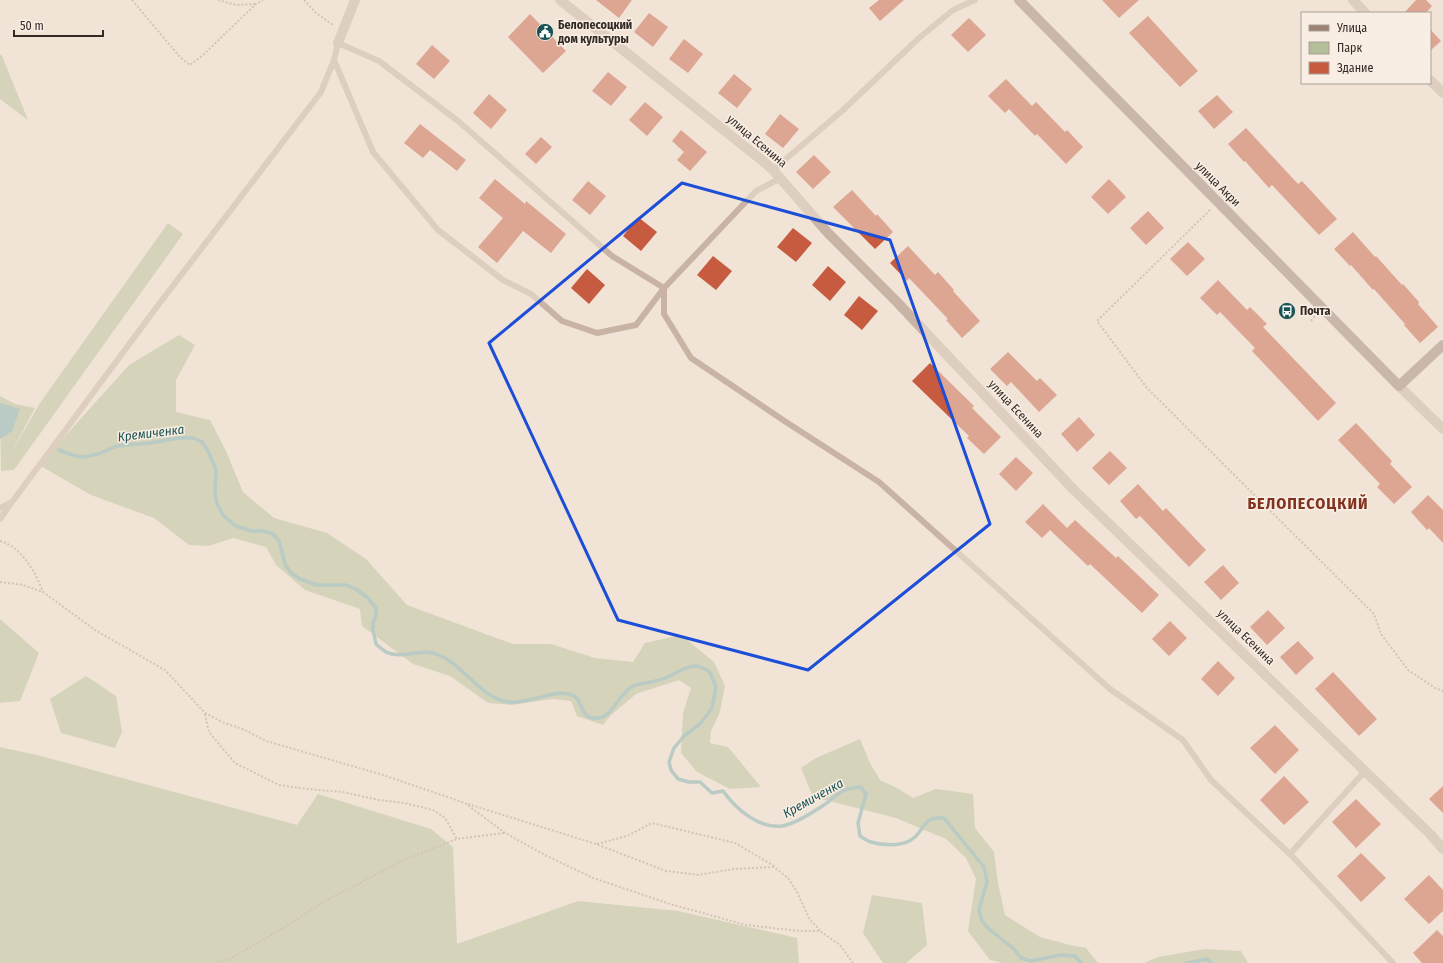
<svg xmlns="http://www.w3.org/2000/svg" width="1443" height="963" font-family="'Fira Sans Condensed',sans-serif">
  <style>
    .green { fill: #b3bf98 }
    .water { fill: #76adad }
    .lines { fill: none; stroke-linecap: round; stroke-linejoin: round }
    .stream { stroke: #76adad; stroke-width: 3.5 }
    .building { fill: #c65b40 }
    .path { stroke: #b49d8e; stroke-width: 2; stroke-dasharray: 2 2; stroke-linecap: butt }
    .service { stroke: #c8b3a4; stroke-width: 6 }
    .minor { stroke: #c8b3a4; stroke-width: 10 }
    .tertiary { stroke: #c8b3a4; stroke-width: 10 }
    .secondary { stroke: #9c8175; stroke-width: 10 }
    .marked { fill: none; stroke: #1d4ed8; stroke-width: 3; stroke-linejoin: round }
    .labels { text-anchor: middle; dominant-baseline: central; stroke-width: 3; stroke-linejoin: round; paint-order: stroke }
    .poi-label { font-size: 12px; font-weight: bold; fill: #332925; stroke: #f9eee3; text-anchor: start }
    .street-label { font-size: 12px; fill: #332925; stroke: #f9eee3 }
    .water-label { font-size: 13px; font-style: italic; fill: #1b5354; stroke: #f9eee3 }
    .district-label { font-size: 16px; font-weight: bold; letter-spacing: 1px; fill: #82321f; stroke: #f9eee3 }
  </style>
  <rect width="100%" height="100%" fill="#f1e4d7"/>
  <g class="green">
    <polygon points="0,54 2,56 28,120 0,99"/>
    <polygon points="168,223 183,234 14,470 1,471 0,396 15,404 35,408 10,455 40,403"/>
    <polygon points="179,335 195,345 176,380 176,412 210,420 226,451 243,492 274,518 327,533 366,559 407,605 513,644 551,644 595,658 633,662 645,643 681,635 714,662 725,686 720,712 711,731 710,743 728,747 761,787 730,789 697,772 681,753 683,713 691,688 679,680 636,694 611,715 603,725 577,716 571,701 552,699 512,705 488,703 450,676 413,664 362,626 360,609 305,590 276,565 266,547 233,538 209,546 189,545 154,518 91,495 39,465 129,365"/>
    <polygon points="0,619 39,653 20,701 0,703"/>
    <polygon points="86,676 116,696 122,732 115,748 61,733 50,699"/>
    <polygon points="860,739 870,763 880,780 899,789 913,798 936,789 973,794 975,828 994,852 998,883 1005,915 1040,937 1070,945 1086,948 1098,963 1003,963 990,960 968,931 976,879 966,858 946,839 896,818 813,797 801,768 816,758"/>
    <polygon points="0,747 37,755 297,825 318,794 431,829 453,847 457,944 578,901 678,911 797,938 799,963 0,963"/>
    <polygon points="872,895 922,903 927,945 906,963 883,963 863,933"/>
    <polygon points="1205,949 1241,951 1248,963 1144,963 1158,957"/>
  </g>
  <polygon class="water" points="0,403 20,409 12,431 0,439"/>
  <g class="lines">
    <g class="stream">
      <path d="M59,450L72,455L84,457L98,454L117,446L150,443L179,438H193L202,442L208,451L216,470L215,492L217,504L223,515L236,526L251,531H263L273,534L279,541L285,564L291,573L300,579L316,585H346L356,589L368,598L376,608V615L373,623V630L376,644C379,647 383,650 386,652C402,660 422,647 439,655C465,666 480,698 509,702C529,704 551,690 569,694C585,697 578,721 598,718C610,717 616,701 624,694C626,691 630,688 633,686C638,684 645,683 651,682C656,681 661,680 665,678C676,674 684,666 696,666C700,666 706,670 710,672L716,687L712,708L700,724L684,736L674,748L669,762L671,770L678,779L689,782H700L712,793L723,791C736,809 759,829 782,826C795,824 810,814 821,807C839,796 836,789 861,787L866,794L858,823L860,836C863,838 867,841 871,842C884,846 904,847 915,837C927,825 924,817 944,818L984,867L987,882L979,910L982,921L989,929L1014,949L1021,958L1031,961L1061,955L1075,956L1081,963"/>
      <polyline points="1187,963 1207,959 1211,963"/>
    </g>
  </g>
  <g class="building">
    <polygon points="596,0 632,0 619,18"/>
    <polygon points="879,0 904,0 880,21 869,8"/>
    <polygon points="1102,0 1139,0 1119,18"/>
    <polygon points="1416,0 1426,0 1432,6 1426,13 1404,13"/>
    <polygon points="649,13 668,27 653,47 634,32"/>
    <polygon points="530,14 566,51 543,73 508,37"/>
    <polygon points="1148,16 1198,71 1180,87 1129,33"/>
    <polygon points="969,18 986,35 968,52 951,35"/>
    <polygon points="1430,29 1441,41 1430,51"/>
    <polygon points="684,39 703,54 688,73 669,59"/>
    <polygon points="432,45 450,61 434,79 416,64"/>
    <polygon points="608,72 627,87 611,106 592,91"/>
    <polygon points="734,74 752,89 737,108 718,93"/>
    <polygon points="1006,79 1032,106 1036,102 1065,132 1067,130 1083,147 1066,164 1037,134 1035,136 1009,109 1005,113 988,96"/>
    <polygon points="489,94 507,110 491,129 473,113"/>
    <polygon points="1217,95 1233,112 1214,129 1198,111"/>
    <polygon points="645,102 663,117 647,136 629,120"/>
    <polygon points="780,114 799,129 783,148 765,134"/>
    <polygon points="420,124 466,160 457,171 430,150 423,158 404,143"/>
    <polygon points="1246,128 1298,184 1302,181 1337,219 1319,235 1272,185 1269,188 1245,161 1244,162 1228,144"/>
    <polygon points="681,130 707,152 690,171 677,160 684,152 672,141"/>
    <polygon points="541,137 552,147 536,164 525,154"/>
    <polygon points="814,155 831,172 813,189 796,172"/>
    <polygon points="495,179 525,204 526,201 566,234 551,253 523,231 497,263 478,247 503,218 479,198"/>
    <polygon points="1109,179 1126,197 1108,214 1091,197"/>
    <polygon points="588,181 606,196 590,215 572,200"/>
    <polygon points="852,190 876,216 877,214 893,232 875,249 833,207"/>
    <polygon points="1148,211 1164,228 1146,245 1130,228"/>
    <polygon points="638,217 657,232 641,251 623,236"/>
    <polygon points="793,228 812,243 796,262 777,247"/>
    <polygon points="1353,232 1375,257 1376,256 1402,285 1403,284 1419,302 1418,304 1438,327 1420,343 1404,325 1405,324 1374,289 1373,290 1351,265 1350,266 1334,249"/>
    <polygon points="1188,242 1205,259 1187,276 1170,259"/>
    <polygon points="908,246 935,275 938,272 954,290 953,291 980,321 962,338 946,320 948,319 909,278 907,281 890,263"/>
    <polygon points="713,256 732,271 716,290 697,275"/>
    <polygon points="828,266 846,282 830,301 812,285"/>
    <polygon points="587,269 605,285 589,304 571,288"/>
    <polygon points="1218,280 1247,310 1250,307 1267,324 1263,327 1336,403 1318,421 1252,351 1255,348 1220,312 1217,315 1200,298"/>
    <polygon points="859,296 878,311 862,330 844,315"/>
    <polygon points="1008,352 1037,381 1040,378 1057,395 1039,412 1011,382 1007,386 990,369"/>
    <polygon points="930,363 974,406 972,408 1001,437 984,454 967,438 969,436 912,381"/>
    <polygon points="1079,417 1095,435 1077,452 1061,434"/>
    <polygon points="1356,423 1392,461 1390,464 1412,487 1394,504 1377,487 1380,484 1338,440"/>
    <polygon points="1110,451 1127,468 1109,485 1092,468"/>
    <polygon points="1016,457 1033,473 1016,491 999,474"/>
    <polygon points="1138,484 1163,511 1166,508 1206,550 1189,567 1140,516 1136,519 1120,501"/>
    <polygon points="1428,495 1443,510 1443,543 1429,528 1427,530 1411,512"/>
    <polygon points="1043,504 1067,528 1075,520 1116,558 1118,556 1159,595 1142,613 1090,564 1088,566 1050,530 1042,538 1025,522"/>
    <polygon points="1223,565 1239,583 1221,600 1204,582"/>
    <polygon points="1268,610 1285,628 1267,645 1250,627"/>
    <polygon points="1170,621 1187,638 1169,656 1152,639"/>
    <polygon points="1298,641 1314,658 1296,675 1280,657"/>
    <polygon points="1218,661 1235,678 1218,696 1201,679"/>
    <polygon points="1333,672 1377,719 1359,736 1315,689"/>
    <polygon points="1275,725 1299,750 1275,774 1250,748"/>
    <polygon points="1284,776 1309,802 1284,825 1260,800"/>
    <polygon points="1443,786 1443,813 1429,799"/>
    <polygon points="1356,799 1381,824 1356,848 1332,822"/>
    <polygon points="1361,853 1386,878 1361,902 1337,876"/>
    <polygon points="1429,875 1443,890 1443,911 1429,924 1404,899"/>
    <polygon points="1437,930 1443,936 1443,963 1422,963 1413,953"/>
  </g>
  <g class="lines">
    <g class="path">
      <polyline points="132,0 180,57 190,65 202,56 256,4 263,0"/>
      <polyline points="218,0 236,5 256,4"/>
      <polyline points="304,0 316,13 333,25"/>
      <polyline points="1210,210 1097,321 1147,388 1374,614 1381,634 1408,670 1435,688 1443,691"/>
      <polyline points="1311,321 1316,315"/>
      <path d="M0,541C22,547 36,573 43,592"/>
      <polyline points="0,582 23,585 43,592 95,630 165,670 205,713 222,722 245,730 266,741 380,774 465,803 505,833 547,856 593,878 620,887 670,904 746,925 800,931 820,931 840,945 853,963"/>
      <polyline points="205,714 209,732 235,763 279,785 307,789 343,792 379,800 404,803 433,810 445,818 457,839"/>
      <polyline points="468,804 596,844 666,871 698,875 734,869 774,867 788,878 797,892 810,920 820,930"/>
      <polyline points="597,844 627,836 652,823 735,843 774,866"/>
      <polyline points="217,963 233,957 285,927 325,901 406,859 457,839 504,833"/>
    </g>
    <g class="service">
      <polyline points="334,60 373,152 438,230 503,280 531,294 562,321 597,333 636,325 664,288 756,191 781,178"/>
      <polyline points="773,170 842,111 919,38 953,10 975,0"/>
      <polyline points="0,508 12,502 156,308 321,92 334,60 338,43 379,61 458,121 612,256 664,288 664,314 691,358 786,422 879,482 1110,689 1183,740 1211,780 1290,854 1393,963"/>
      <polyline points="0,519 11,503"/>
      <polyline points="1290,854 1365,771"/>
    </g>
    <g class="minor">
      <polyline points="560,0 763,161 773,170 828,233 897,302 1074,490 1430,834 1443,849"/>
      <polyline points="1353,0 1365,13"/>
      <polyline points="338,43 355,0"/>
      <polyline points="1430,80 1443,93"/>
    </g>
    <polyline class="tertiary" points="1399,386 1443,429"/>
    <polyline class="secondary" points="1019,0 1399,386 1443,345"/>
  </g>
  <path d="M0 0H1443V963H0ZM682,183L890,240L990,524L808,670L618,620L489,343Z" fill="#f1e4d7" fill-opacity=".55" fill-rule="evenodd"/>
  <path class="marked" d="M682,183L890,240L990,524L808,670L618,620L489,343Z"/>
  <defs>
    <symbol id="civic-disc" viewBox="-11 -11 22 22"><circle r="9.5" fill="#1b5354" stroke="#f9eee3"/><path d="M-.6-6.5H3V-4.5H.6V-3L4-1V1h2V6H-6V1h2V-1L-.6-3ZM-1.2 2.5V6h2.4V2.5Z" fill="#fff"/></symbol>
    <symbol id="bus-disc" viewBox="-11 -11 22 22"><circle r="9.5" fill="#1b5354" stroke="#f9eee3"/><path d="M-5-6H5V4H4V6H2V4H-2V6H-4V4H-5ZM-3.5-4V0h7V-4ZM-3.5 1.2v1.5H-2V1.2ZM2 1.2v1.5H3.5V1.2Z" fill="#fff"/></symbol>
  </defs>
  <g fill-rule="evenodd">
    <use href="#civic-disc" x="535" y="22" width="20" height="20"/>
    <use href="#bus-disc" x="1277" y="301" width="20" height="20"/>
  </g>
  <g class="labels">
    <g class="poi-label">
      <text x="558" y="25">Белопесоцкий<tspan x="558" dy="14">дом культуры</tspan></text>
      <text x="1300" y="311">Почта</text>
    </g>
    <g class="street-label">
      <text transform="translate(757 141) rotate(40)">улица Есенина</text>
      <text transform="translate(1218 184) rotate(45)">улица Акри</text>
      <text transform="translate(1016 409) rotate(47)">улица Есенина</text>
      <text transform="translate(1246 637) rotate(44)">улица Есенина</text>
    </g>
    <g class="water-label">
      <text transform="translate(151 433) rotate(-7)">Кремиченка</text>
      <text transform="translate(813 798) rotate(-29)">Кремиченка</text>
    </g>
    <g class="district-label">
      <text x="1308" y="503">БЕЛОПЕСОЦКИЙ</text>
    </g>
  </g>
  <rect x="1301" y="12" width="130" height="72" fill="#f9eee3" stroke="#aa9f97"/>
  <rect x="1309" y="25" width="20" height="6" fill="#9c8175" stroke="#aa9f97"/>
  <text x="1337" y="32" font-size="12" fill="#332925">Улица</text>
  <rect x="1309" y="42" width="20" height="12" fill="#b3bf98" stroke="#aa9f97"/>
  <text x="1337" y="52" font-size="12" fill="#332925">Парк</text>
  <rect x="1309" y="62" width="20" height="12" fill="#c65b40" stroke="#aa9f97"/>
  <text x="1337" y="72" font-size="12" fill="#332925">Здание</text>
  <path d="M14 30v6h89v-6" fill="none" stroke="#332925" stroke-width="2"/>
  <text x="20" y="30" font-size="12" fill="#332925" stroke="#f9eee3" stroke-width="3" paint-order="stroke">50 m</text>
</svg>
